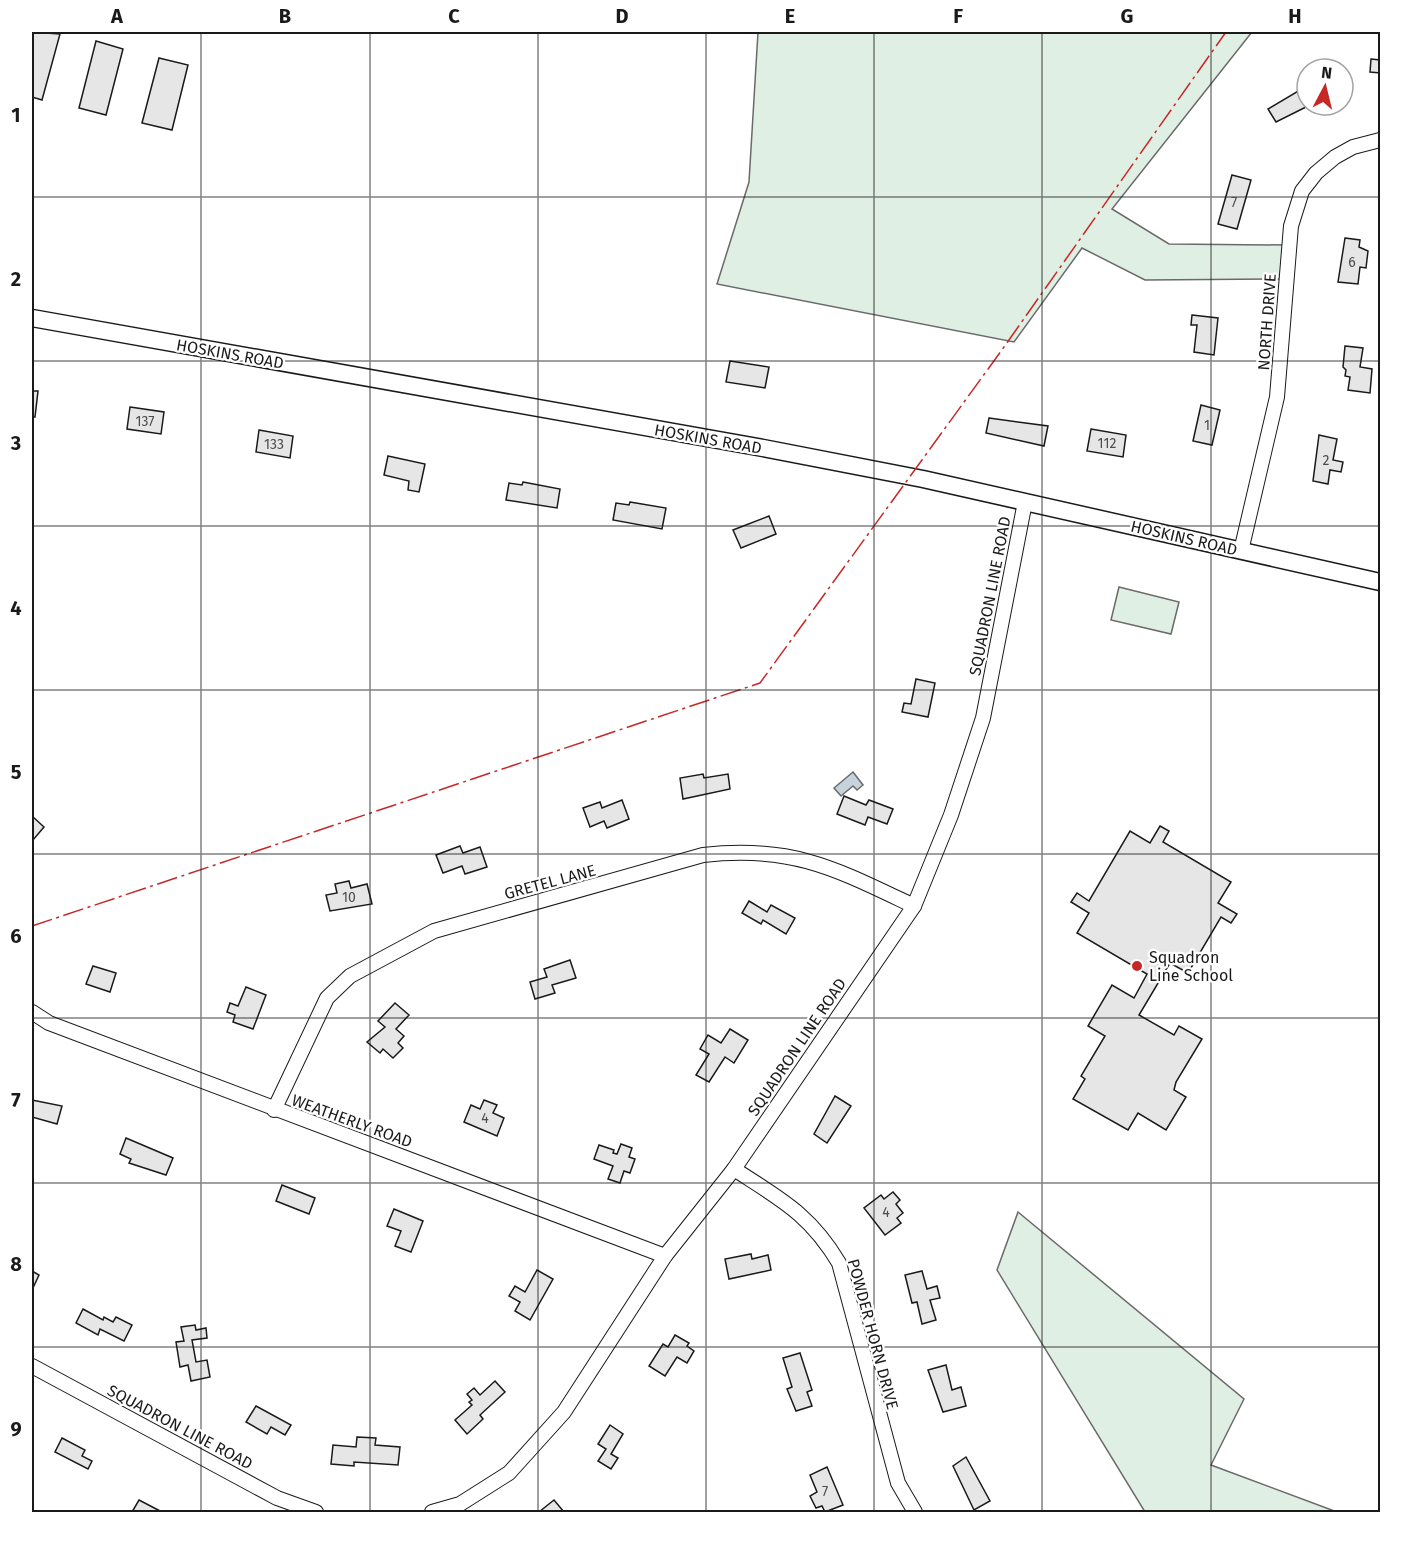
<svg xmlns="http://www.w3.org/2000/svg" width="1412" height="1544" font-family="'Fira Sans',sans-serif">
  <style>
    .green { fill: #e0efe3; stroke: #6a6a6a; stroke-width: 1.5 }
    .water { fill: #c6d2dc; stroke: #6a6a6a; stroke-width: 1.5 }
    .building { fill: #e6e6e6; stroke: #1a1a1a; stroke-width: 1.5 }
    .lines { fill: none; stroke-linecap: round; stroke-linejoin: round }
    .minor-casing { stroke: #1a1a1a; stroke-width: 16 }
    .tertiary-casing { stroke: #1a1a1a; stroke-width: 19 }
    .minor { stroke: #fff; stroke-width: 14 }
    .tertiary { stroke: #fff; stroke-width: 16 }
    .power { stroke: #c62828; stroke-width: 1.5; stroke-dasharray: 21 4.5 3 4.5; stroke-linecap: butt }
    .grid { fill: none; stroke: #1a1a1a; stroke-width: 1.5; stroke-opacity: 0.55 }
    .poi-dot { fill: #c62828; stroke: #fff; stroke-width: 2 }
    .labels { text-anchor: middle; dominant-baseline: central; stroke-width: 4.5; stroke-linejoin: round; paint-order: stroke }
    .number-label { font-size: 14px; fill: #4d4d4d }
    .street-label { font-size: 16px; fill: #1a1a1a; stroke: #fff }
    .poi-label { font-size: 16px; fill: #1a1a1a; stroke: #fff; text-anchor: start }
    .neatline { fill: none; stroke: #1a1a1a; stroke-width: 2 }
    .grid-label { font-size: 20px; text-anchor: middle; font-weight: bold; fill: #1a1a1a }
  </style>
  <rect width="100%" height="100%" fill="#fff"/>
  <g class="green">
    <polygon points="758,32 1252,32 1112,209 1169,244 1286,245 1283,279 1145,280 1082,248 1014,342 717,284 749,182"/>
    <polygon points="1119,587 1179,602 1171,634 1111,620"/>
    <polygon points="1018,1212 1244,1399 1211,1465 1337,1512 1145,1512 997,1270"/>
  </g>
  <polygon class="water" points="853,772 863,785 857,790 853,786 841,796 834,788"/>
  <g class="building">
    <polygon points="32,32 60,34 42,100 32,97"/>
    <polygon points="96,41 123,49 106,115 79,108"/>
    <polygon points="159,58 188,65 172,130 142,123"/>
    <polygon points="1371,59 1380,60 1380,73 1370,72"/>
    <polygon points="1305,87 1307,105 1310,105 1276,122 1268,109"/>
    <polygon points="1232,175 1251,180 1237,229 1218,224"/>
    <polygon points="1345,238 1360,240 1359,247 1368,251 1366,268 1360,267 1358,284 1338,282"/>
    <polygon points="1192,315 1218,318 1214,355 1194,352 1197,325 1191,325"/>
    <polygon points="1345,346 1363,348 1360,367 1372,369 1370,393 1348,390 1350,377 1345,376 1346,370 1343,367"/>
    <polygon points="730,361 769,367 765,388 726,382"/>
    <polygon points="32,391 38,391 35,417 32,417"/>
    <polygon points="1201,405 1220,410 1212,445 1193,441"/>
    <polygon points="130,407 164,412 161,434 127,429"/>
    <polygon points="989,418 1048,426 1044,446 986,433"/>
    <polygon points="1091,429 1126,435 1123,457 1087,451"/>
    <polygon points="259,430 293,436 290,458 256,452"/>
    <polygon points="1319,435 1337,439 1333,460 1343,462 1341,472 1330,470 1328,484 1313,481"/>
    <polygon points="388,456 425,464 419,492 408,490 409,481 384,475"/>
    <polygon points="523,482 560,489 557,508 506,500 509,483 522,485"/>
    <polygon points="630,502 666,508 662,529 613,520 616,503 629,505"/>
    <polygon points="769,516 776,534 741,548 733,530"/>
    <polygon points="916,679 935,683 928,717 902,712 904,703 911,704"/>
    <polygon points="703,774 704,778 728,774 730,789 683,799 680,778"/>
    <polygon points="844,796 866,805 869,800 893,809 887,824 868,817 865,825 837,814"/>
    <polygon points="622,800 629,819 607,828 604,821 590,827 583,808 600,802 602,808"/>
    <polygon points="32,816 44,827 33,840 32,839"/>
    <polygon points="1160,826 1169,831 1163,842 1231,882 1218,903 1237,914 1231,923 1221,917 1188,973 1170,963 1139,1015 1174,1035 1179,1026 1202,1039 1176,1082 1174,1090 1186,1097 1166,1130 1138,1113 1128,1130 1073,1099 1085,1079 1081,1076 1105,1036 1088,1026 1112,985 1134,998 1147,974 1077,933 1089,913 1071,902 1077,893 1089,901 1130,831 1150,843"/>
    <polygon points="460,846 463,853 480,847 487,867 465,874 462,866 443,873 436,855"/>
    <polygon points="349,881 351,888 367,884 372,904 330,911 326,895 337,893 335,884"/>
    <polygon points="749,901 767,912 771,905 795,918 786,934 763,920 761,924 742,913"/>
    <polygon points="570,960 576,978 552,985 555,993 535,999 530,982 547,977 544,969"/>
    <polygon points="93,966 116,973 110,992 86,984"/>
    <polygon points="246,987 266,995 253,1029 233,1022 235,1015 227,1012 230,1003 238,1006"/>
    <polygon points="395,1003 409,1015 396,1029 404,1036 398,1043 403,1048 393,1058 383,1049 380,1053 367,1042 385,1027 378,1021"/>
    <polygon points="730,1029 748,1040 734,1063 725,1057 709,1082 696,1075 709,1054 700,1049 708,1035 721,1043"/>
    <polygon points="835,1096 851,1106 827,1143 814,1134"/>
    <polygon points="32,1100 62,1106 57,1124 32,1117"/>
    <polygon points="484,1100 497,1105 493,1113 504,1118 497,1136 464,1122 471,1105 480,1109"/>
    <polygon points="126,1138 173,1158 166,1175 129,1163 131,1159 120,1154"/>
    <polygon points="621,1144 632,1148 629,1157 635,1159 630,1173 624,1171 620,1183 608,1179 613,1166 594,1159 599,1145 614,1150 613,1153 617,1154"/>
    <polygon points="282,1185 315,1198 309,1214 276,1201"/>
    <polygon points="893,1192 900,1200 896,1204 903,1213 897,1218 901,1223 885,1235 864,1208 881,1195 884,1199"/>
    <polygon points="394,1209 423,1221 411,1252 395,1246 401,1231 387,1226"/>
    <polygon points="751,1254 752,1259 768,1255 771,1270 729,1279 725,1259"/>
    <polygon points="537,1270 553,1279 530,1320 515,1311 520,1302 509,1296 515,1286 525,1292"/>
    <polygon points="32,1271 39,1275 32,1290"/>
    <polygon points="922,1271 927,1289 937,1286 940,1298 930,1300 936,1320 922,1324 917,1302 912,1303 905,1275"/>
    <polygon points="83,1309 103,1320 104,1317 113,1322 116,1317 132,1325 124,1341 100,1329 98,1335 76,1323"/>
    <polygon points="195,1325 196,1330 206,1328 207,1338 192,1340 196,1362 207,1360 210,1377 191,1381 188,1365 180,1367 176,1342 184,1341 181,1327"/>
    <polygon points="675,1335 689,1343 687,1346 694,1351 687,1363 677,1357 665,1376 649,1366 663,1344 668,1347"/>
    <polygon points="800,1353 812,1390 807,1392 812,1406 796,1411 787,1389 792,1387 783,1358"/>
    <polygon points="946,1365 952,1390 961,1387 966,1406 943,1412 928,1370"/>
    <polygon points="495,1381 505,1392 480,1415 483,1419 467,1434 455,1420 472,1405 469,1402 472,1400 467,1394 474,1388 480,1395"/>
    <polygon points="256,1406 291,1425 285,1435 271,1427 267,1434 246,1422"/>
    <polygon points="610,1425 623,1434 611,1454 618,1458 611,1469 598,1461 606,1449 598,1444"/>
    <polygon points="357,1437 376,1438 375,1445 400,1447 398,1465 354,1462 354,1466 331,1464 333,1445 356,1447"/>
    <polygon points="62,1438 85,1450 82,1456 92,1461 88,1469 55,1452"/>
    <polygon points="966,1457 990,1501 974,1510 953,1466"/>
    <polygon points="827,1467 843,1505 825,1512 822,1506 816,1508 810,1496 817,1492 810,1475"/>
    <polygon points="139,1500 162,1512 132,1512"/>
    <polygon points="554,1500 564,1512 539,1512"/>
  </g>
  <g class="lines">
    <defs>
      <g id="minor">
        <polyline points="1241,551 1277,397 1291,226 1302,191 1316,173 1335,157 1353,147 1380,140"/>
        <polyline points="32,1012 49,1023 665,1256"/>
        <path d="M274,1110L327,998L350,976L434,931L703,855C793,845 836,869 914,906"/>
        <path d="M734,1169C780,1199 810,1214 839,1263L898,1483L915,1512"/>
        <polyline points="32,1366 277,1498 316,1512"/>
        <polyline points="432,1512 460,1504 509,1473 564,1412 665,1256 734,1169 914,906 951,815 983,718 1025,502"/>
      </g>
      <polyline id="tertiary" points="32,318 763,448 923,479 1380,582"/>
    </defs>
    <use href="#minor" class="minor-casing"/>
    <use href="#tertiary" class="tertiary-casing"/>
    <use href="#minor" class="minor"/>
    <use href="#tertiary" class="tertiary"/>
    <polyline class="power" points="32,926 760,683 1004,347 1226,32"/>
  </g>
  <path class="grid" d="M201,32V1512M370,32V1512M538,32V1512M706,32V1512M874,32V1512M1042,32V1512M1211,32V1512M32,197H1380M32,361H1380M32,526H1380M32,690H1380M32,854H1380M32,1018H1380M32,1183H1380M32,1347H1380"/>
  <circle class="poi-dot" cx="1137" cy="966" r="6"/>
  <g class="labels">
    <g class="number-label">
      <text x="1234" y="202">7</text>
      <text x="1352" y="262">6</text>
      <text x="145" y="421">137</text>
      <text x="1207" y="425">1</text>
      <text x="1107" y="443">112</text>
      <text x="274" y="444">133</text>
      <text x="1326" y="460">2</text>
      <text x="349" y="897">10</text>
      <text x="485" y="1118">4</text>
      <text x="886" y="1212">4</text>
      <text x="825" y="1491">7</text>
    </g>
    <g class="street-label">
      <text transform="translate(1267 322) rotate(-86)">NORTH DRIVE</text>
      <text transform="translate(230 354) rotate(10)">HOSKINS ROAD</text>
      <text transform="translate(708 439) rotate(10)">HOSKINS ROAD</text>
      <text transform="translate(1184 538) rotate(13)">HOSKINS ROAD</text>
      <text transform="translate(990 596) rotate(-79)">SQUADRON LINE ROAD</text>
      <text transform="translate(550 882) rotate(-15)">GRETEL LANE</text>
      <text transform="translate(797 1047) rotate(-56)">SQUADRON LINE ROAD</text>
      <text transform="translate(352 1121) rotate(20)">WEATHERLY ROAD</text>
      <text transform="translate(873 1334) rotate(75)">POWDER HORN DRIVE</text>
      <text transform="translate(180 1427) rotate(28)">SQUADRON LINE ROAD</text>
    </g>
    <g class="poi-label">
      <text x="1149" y="957">Squadron<tspan x="1149" dy="18">Line School</tspan></text>
    </g>
  </g>
  <rect width="1412" height="1544" fill="none" stroke="#ffffff" stroke-width="66"/>
  <g transform="translate(1325 87) rotate(7)"><circle r="28" fill="#ffffff" stroke="#a3a3a3" stroke-width="1.5"/>
  <path d="M0-4.5L10 22L0 15L-10 22Z" fill="#c62828"/>
  <text y="-9" font-size="16" font-weight="bold" text-anchor="middle" fill="#1a1a1a">N</text>
  </g>
  <rect x="33" y="33" width="1346" height="1478" class="neatline"/>
  <g class="grid-label">
    <text x="117" y="23">A</text>
    <text x="285" y="23">B</text>
    <text x="454" y="23">C</text>
    <text x="622" y="23">D</text>
    <text x="790" y="23">E</text>
    <text x="958" y="23">F</text>
    <text x="1127" y="23">G</text>
    <text x="1295" y="23">H</text>
    <text x="16" y="122">1</text>
    <text x="16" y="286">2</text>
    <text x="16" y="450">3</text>
    <text x="16" y="615">4</text>
    <text x="16" y="779">5</text>
    <text x="16" y="943">6</text>
    <text x="16" y="1107">7</text>
    <text x="16" y="1271">8</text>
    <text x="16" y="1436">9</text>
  </g>
</svg>
